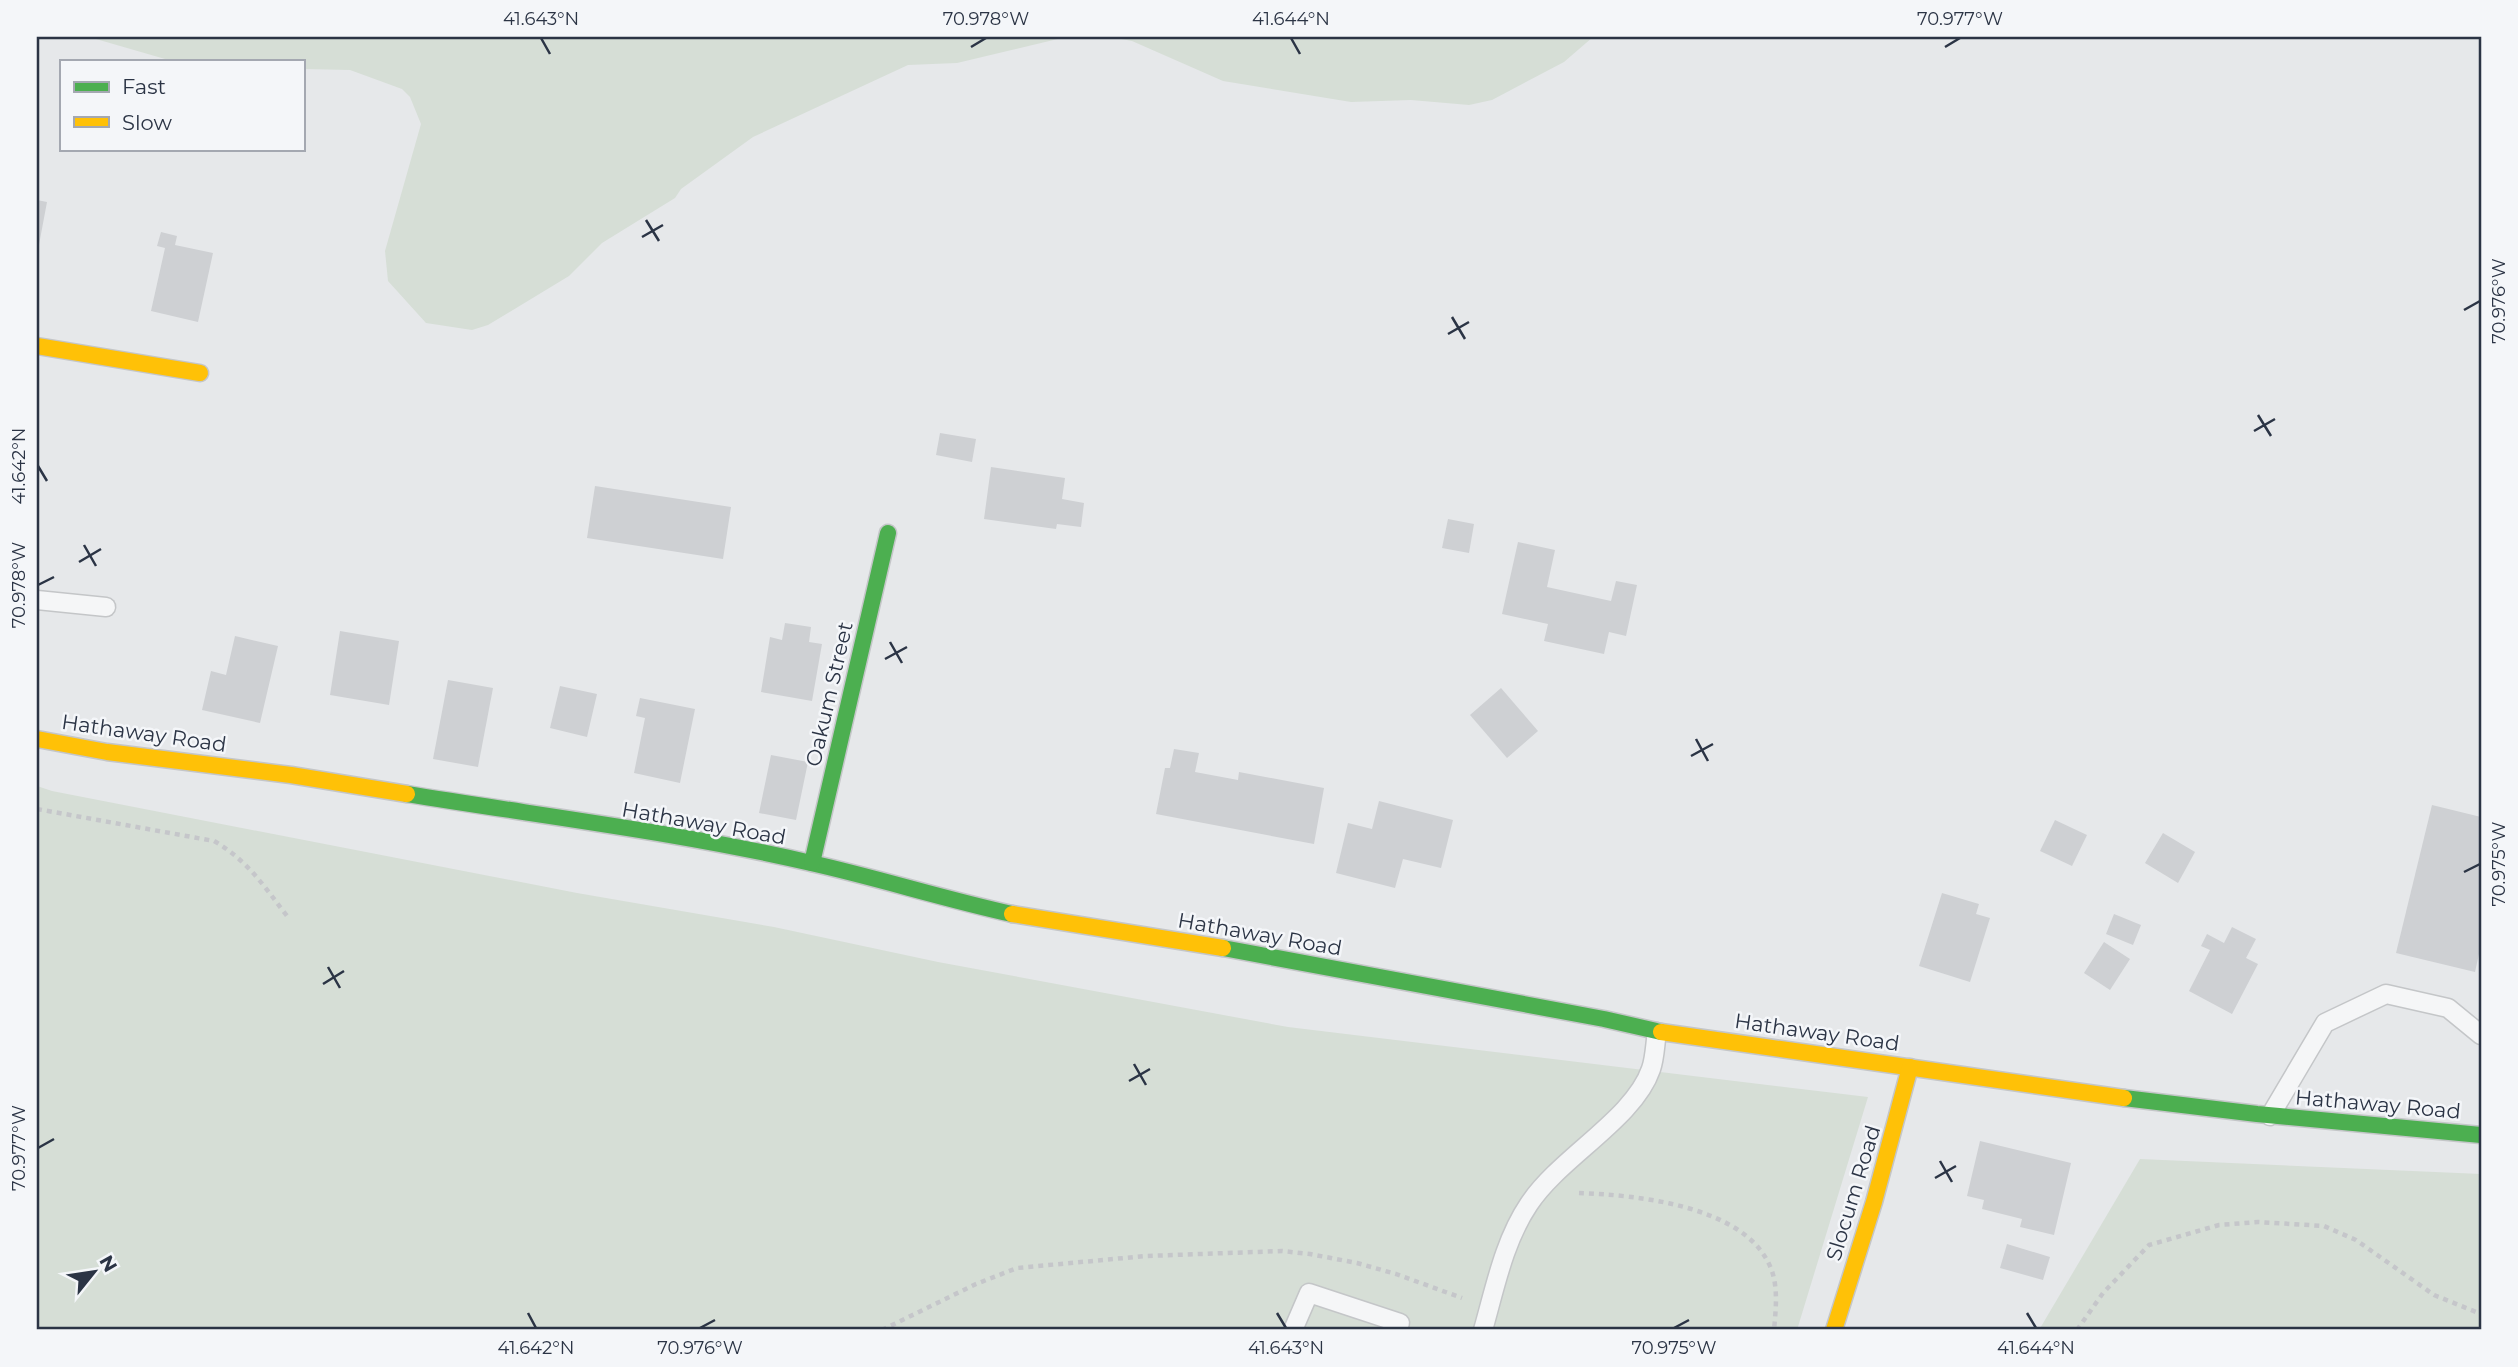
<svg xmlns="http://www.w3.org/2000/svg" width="2518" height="1367" font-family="Montserrat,sans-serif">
  <rect width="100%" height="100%" fill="#e6e8ea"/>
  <!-- green -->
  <g fill="#d6ded6">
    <path d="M89,37H1066L957,63L908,65L753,137L681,189L675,198L602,243L569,276L488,325L472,330L426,323L388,281L385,251L421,124L410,97L402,89L350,70L303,69V61H172Z"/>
    <path d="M1111,37H1593L1564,62L1492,100L1469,105L1411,100L1351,102L1223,81L1132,41Z"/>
    <path d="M37,786L52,791L577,893L774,927L938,962L1288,1027L1868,1097L1797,1330H37Z"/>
    <path d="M2140,1159L2481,1174V1330H2039Z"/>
  </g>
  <!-- building -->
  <g fill="#ced0d3">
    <path d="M37,200L47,202L38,250H37Z"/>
    <path d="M161,232L177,236L175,245L213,253L198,322L151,311L165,248L157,246Z"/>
    <path d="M940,433L976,439L972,462L936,455Z"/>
    <path d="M991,467L1065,478L1062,499L1084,503L1081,527L1057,524L1056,529L984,519Z"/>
    <path d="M595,486L731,507L723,559L587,538Z"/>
    <path d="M1448,519L1474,524L1469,553L1442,548Z"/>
    <path d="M1518,542L1555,550L1547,587L1611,601L1616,581L1637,585L1626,636L1609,632L1604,654L1544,641L1548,624L1502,614Z"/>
    <path d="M785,623L811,627L809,642L822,644L812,701L761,692L770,637L782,640Z"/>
    <path d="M340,631L399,641L389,705L330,695Z"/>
    <path d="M235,636L278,646L260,723L202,710L211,671L226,675Z"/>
    <path d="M448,680L493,688L478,767L433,759Z"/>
    <path d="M560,686L597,694L587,737L550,728Z"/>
    <path d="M1501,688L1538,731L1507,758L1470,715Z"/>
    <path d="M640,698L695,709L680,783L634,773L645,718L636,716Z"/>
    <path d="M1174,749L1199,753L1195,772L1238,780L1239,772L1324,788L1314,844L1156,814L1165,768H1170Z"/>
    <path d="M771,755L808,762L796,820L759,813Z"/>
    <path d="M1379,801L1453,820L1441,868L1403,859L1395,888L1336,873L1348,823L1372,829Z"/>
    <path d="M2432,805L2481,817V945L2475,972L2396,953Z"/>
    <path d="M2055,820L2087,835L2072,866L2040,851Z"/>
    <path d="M2163,833L2195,852L2178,883L2145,863Z"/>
    <path d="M1942,893L1979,904L1976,914L1990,918L1970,982L1919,966Z"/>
    <path d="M2114,914L2141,925L2133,945L2106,934Z"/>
    <path d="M2232,927L2256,939L2246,958L2258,964L2232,1014L2189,991L2210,950L2201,946L2207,934L2224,943Z"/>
    <path d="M2104,942L2130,959L2110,990L2084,973Z"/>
    <path d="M1980,1141L2071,1163L2054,1235L2020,1227L2022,1219L1982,1209L1984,1200L1967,1196Z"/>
    <path d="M2007,1244L2050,1257L2043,1280L2000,1268Z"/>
  </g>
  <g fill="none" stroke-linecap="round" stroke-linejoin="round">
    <!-- lane casing -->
    <g stroke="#c4c6c8" stroke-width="21">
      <g id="lane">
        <path d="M37,600L106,607"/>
        <path d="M2270,1116L2325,1023L2386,994L2448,1008L2481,1035"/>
        <path d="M1293,1330L1309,1293L1400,1323L1396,1330"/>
        <path d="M1483,1330C1495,1288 1504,1241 1529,1204C1560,1157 1634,1119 1651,1069C1655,1058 1655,1044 1657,1032"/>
      </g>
    </g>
    <!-- fast casing -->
    <g stroke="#c4c6c8" stroke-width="19">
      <g id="fast">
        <path d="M407,794C541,816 678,832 811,863C878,878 944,899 1012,914"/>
        <path d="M812,863L888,533"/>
        <path d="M1223,948L1604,1019L1661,1032"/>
        <path d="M2124,1098L2257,1114L2481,1135"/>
      </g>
    </g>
    <!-- slow casing -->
    <g stroke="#c4c6c8" stroke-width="19">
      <g id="slow">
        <path d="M37,346L200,373"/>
        <path d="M37,739L107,752L291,775L407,794"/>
        <path d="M1012,914L1223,948"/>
        <path d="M1661,1032L2124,1098"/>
        <path d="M1834,1330L1874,1202L1910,1067"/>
      </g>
    </g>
    <!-- path -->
    <g stroke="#c5c6ca" stroke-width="4.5" stroke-dasharray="5 5" stroke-linecap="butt">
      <path d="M37,809L214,841C247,860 264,886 287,916"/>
      <path d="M1579,1193C1635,1195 1739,1205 1768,1262C1779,1282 1776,1308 1774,1330"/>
      <path d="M882,1330L976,1284L1017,1268L1146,1256L1282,1251L1310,1254L1357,1263L1396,1274L1462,1298"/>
      <path d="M2077,1330L2103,1293L2149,1245L2219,1225L2258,1222L2324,1226L2356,1240L2434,1295L2481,1314"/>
    </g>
    <!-- lane -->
    <use href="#lane" stroke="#f5f6f7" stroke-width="18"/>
    <!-- fast -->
    <use href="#fast" stroke="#4caf50" stroke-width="16"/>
    <!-- slow -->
    <use href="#slow" stroke="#ffc107" stroke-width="16"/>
  </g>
  <!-- ticks -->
  <path fill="none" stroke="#2b3445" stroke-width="2.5" d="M541,38L550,54M1291,38L1300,54M971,47L986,38M1945,47L1960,38M646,220L659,241M642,237L663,225M2464,310L2480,301M1452,317L1465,339M1448,334L1469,322M2258,415L2271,436M2254,431L2275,419M38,466L47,481M84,545L96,566M79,562L101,549M38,585L54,577M890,642L902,663M885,659L907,647M1696,739L1708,761M1691,756L1713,744M2464,872L2480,864M328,967L340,988M323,984L344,971M1134,1064L1146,1085M1129,1081L1150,1069M38,1148L54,1139M1940,1161L1952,1182M1935,1178L1956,1166M528,1313L536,1328M1277,1313L1286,1328M2027,1313L2036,1328M700,1328L715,1320M1674,1328L1689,1320"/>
  <g text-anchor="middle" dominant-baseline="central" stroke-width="5" stroke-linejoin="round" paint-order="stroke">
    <!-- street labels -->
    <g font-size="21" fill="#2b3445" stroke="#f4f6f9">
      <text transform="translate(829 694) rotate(-77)">Oakum Street</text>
      <text transform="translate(144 733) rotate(8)">Hathaway Road</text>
      <text transform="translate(704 823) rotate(10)">Hathaway Road</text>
      <text transform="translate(1260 934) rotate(10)">Hathaway Road</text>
      <text transform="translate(1817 1032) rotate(8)">Hathaway Road</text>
      <text transform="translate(2378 1104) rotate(5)">Hathaway Road</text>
      <text transform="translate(1853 1193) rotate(-73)">Slocum Road</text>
    </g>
  </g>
  <!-- border -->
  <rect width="2518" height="1367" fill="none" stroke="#f4f6f9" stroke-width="77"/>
  <!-- legend -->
  <rect x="60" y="60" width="245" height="91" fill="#f4f6f9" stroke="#a4a8b1" stroke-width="2"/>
  <rect x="74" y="82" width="35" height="10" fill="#4caf50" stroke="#a4a8b1" stroke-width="2"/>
  <text x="122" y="94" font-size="21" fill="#2b3445">Fast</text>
  <rect x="74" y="117" width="35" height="10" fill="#ffc107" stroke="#a4a8b1" stroke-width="2"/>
  <text x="122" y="130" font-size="21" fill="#2b3445">Slow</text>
  <!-- north arrow -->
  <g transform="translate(94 1272) rotate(60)" stroke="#f4f6f9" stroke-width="5" paint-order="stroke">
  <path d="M0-5L12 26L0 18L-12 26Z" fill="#2b3445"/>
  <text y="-10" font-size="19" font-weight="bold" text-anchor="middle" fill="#2b3445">N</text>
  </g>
  <rect x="38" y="38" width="2442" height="1290" fill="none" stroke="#2b3445" stroke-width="2.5"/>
  <g font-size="18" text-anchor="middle" fill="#2b3445">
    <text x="541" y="25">41.643°N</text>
    <text x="986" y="25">70.978°W</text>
    <text x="1291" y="25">41.644°N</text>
    <text x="1960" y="25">70.977°W</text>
    <text transform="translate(2499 301) rotate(-90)" y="6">70.976°W</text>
    <text transform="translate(19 466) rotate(-90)" y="6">41.642°N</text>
    <text transform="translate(19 585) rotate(-90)" y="6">70.978°W</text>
    <text transform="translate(2499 864) rotate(-90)" y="6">70.975°W</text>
    <text transform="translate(19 1148) rotate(-90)" y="6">70.977°W</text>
    <text x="536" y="1354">41.642°N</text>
    <text x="700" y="1354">70.976°W</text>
    <text x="1286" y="1354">41.643°N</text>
    <text x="1674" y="1354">70.975°W</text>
    <text x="2036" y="1354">41.644°N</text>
  </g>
</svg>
